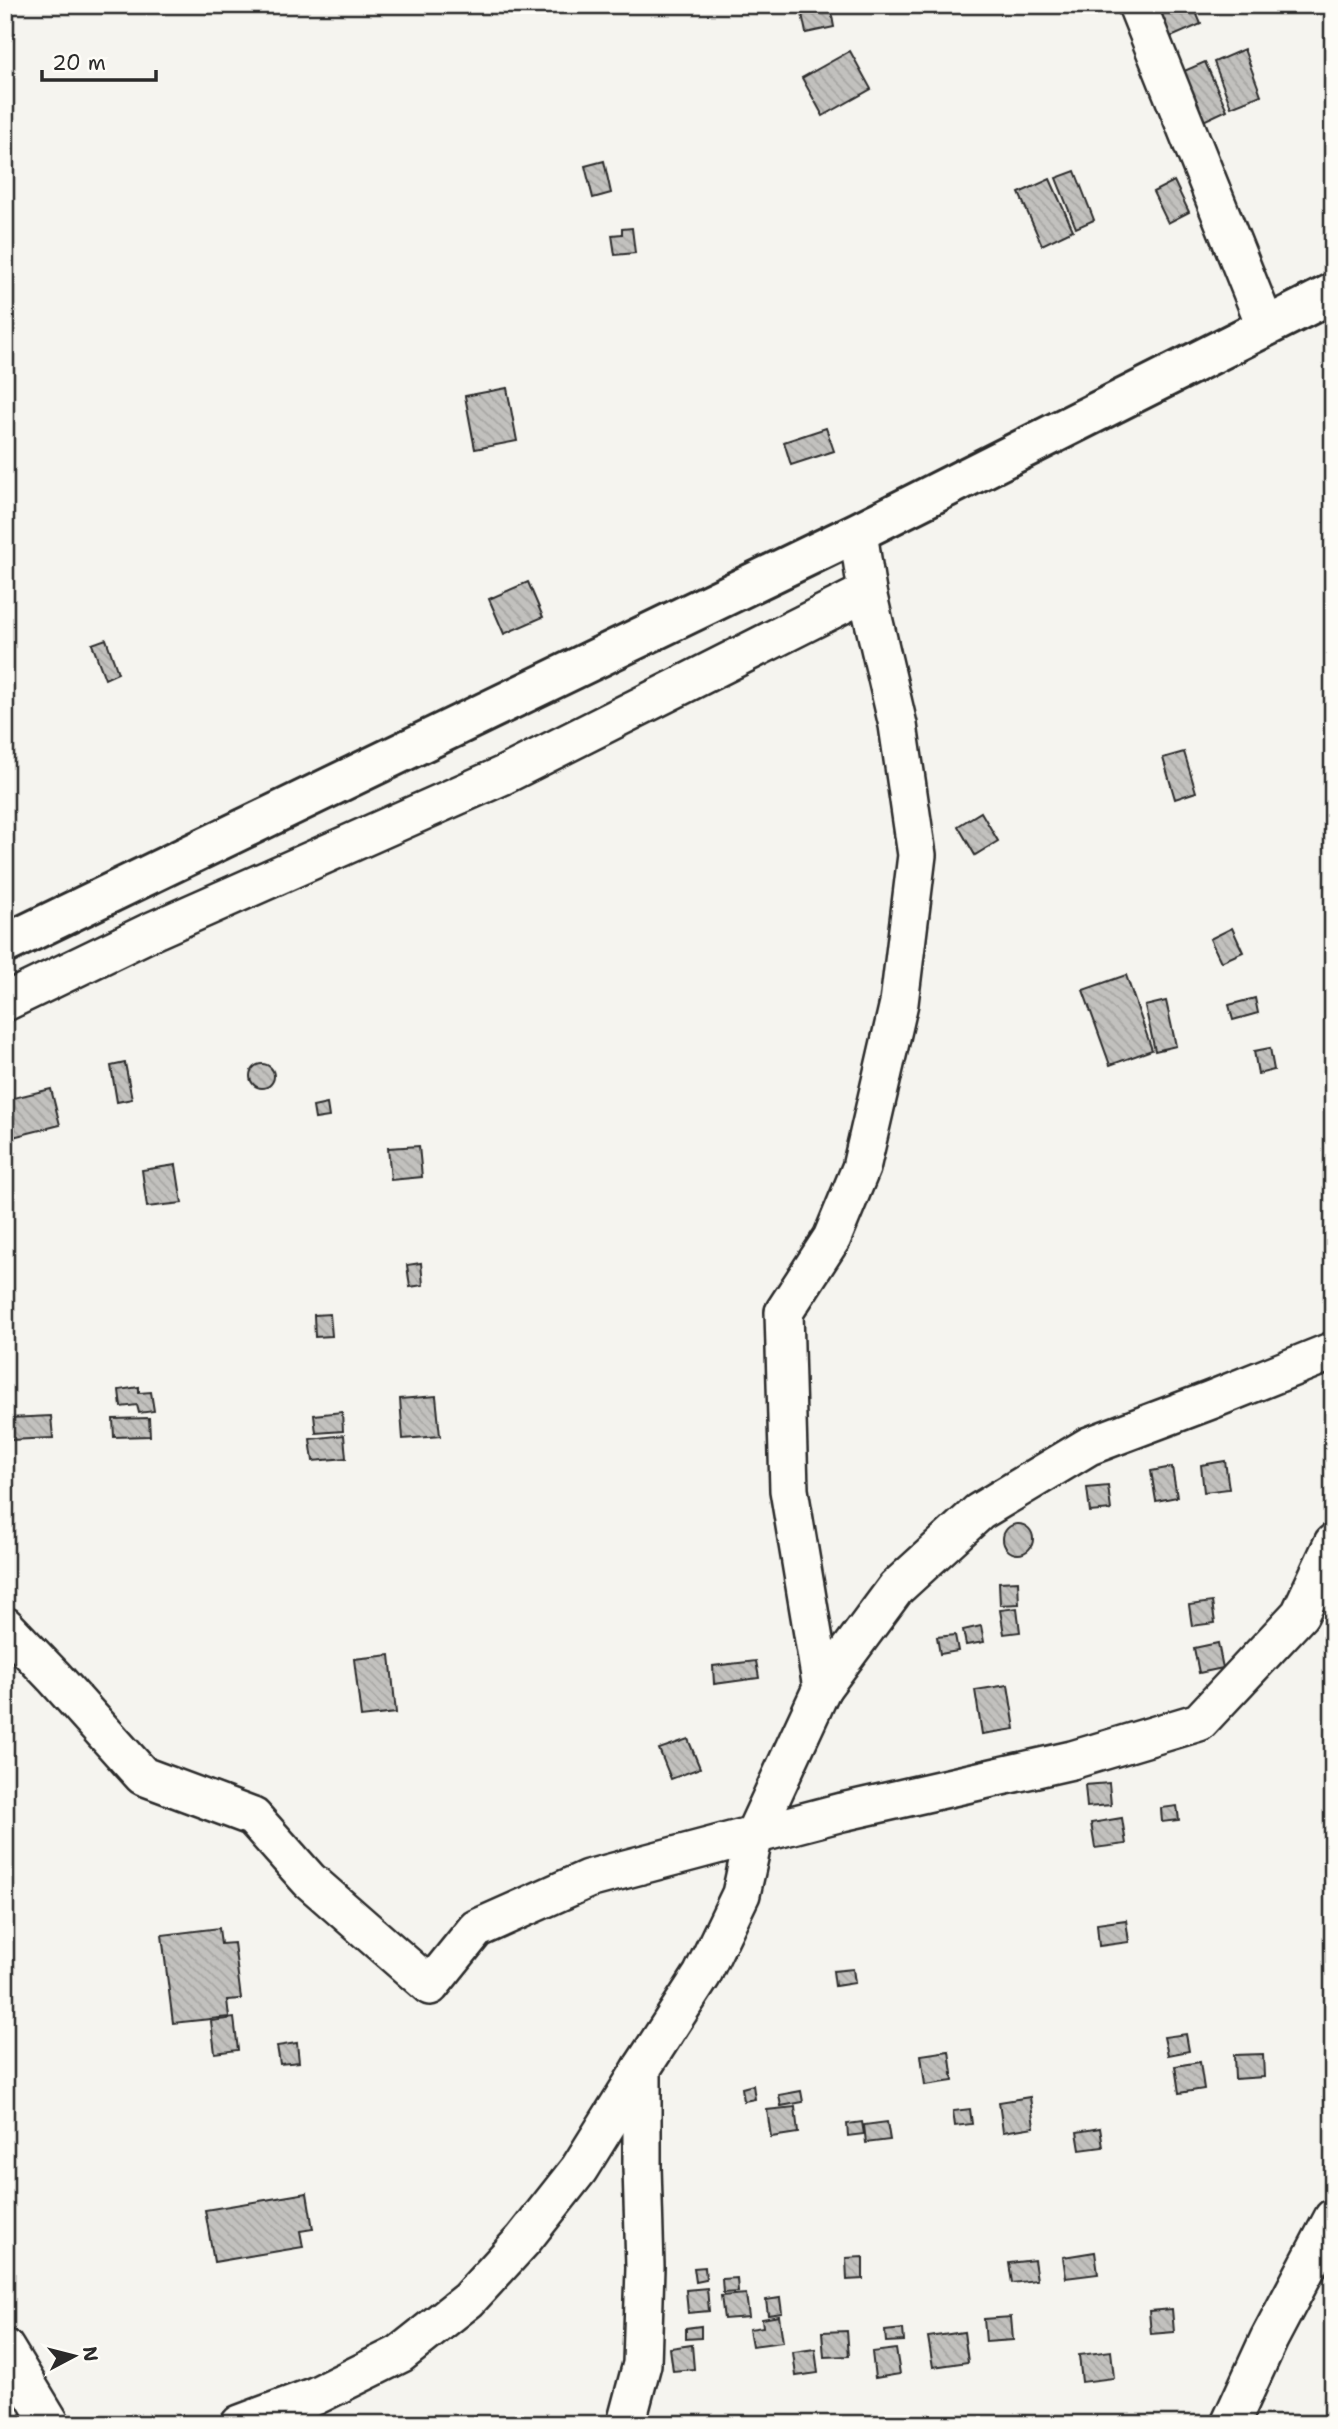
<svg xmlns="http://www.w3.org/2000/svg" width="1338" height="2429" font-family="'Shantell Sans',sans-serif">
  <defs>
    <pattern id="building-back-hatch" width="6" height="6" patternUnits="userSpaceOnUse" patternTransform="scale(1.75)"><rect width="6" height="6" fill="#c2c1be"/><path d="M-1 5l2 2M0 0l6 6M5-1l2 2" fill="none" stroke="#a7a6a3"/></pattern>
  </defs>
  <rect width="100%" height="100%" fill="#f5f4ef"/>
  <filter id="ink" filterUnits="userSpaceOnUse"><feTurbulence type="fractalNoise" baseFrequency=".0143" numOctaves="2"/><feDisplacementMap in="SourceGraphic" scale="14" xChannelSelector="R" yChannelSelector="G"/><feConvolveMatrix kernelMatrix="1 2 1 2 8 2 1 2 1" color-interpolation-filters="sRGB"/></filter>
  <g filter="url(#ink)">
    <!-- building -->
    <g fill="url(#building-back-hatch)" stroke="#2b2b2b" stroke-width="2">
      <path d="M819,5H830L834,27L806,33L801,9Z"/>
      <path d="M1146,5H1193L1201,24L1162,41Z"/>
      <path d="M1244,49L1261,95L1231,107L1214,62Z"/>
      <path d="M850,51L871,89L823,116L802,78Z"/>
      <path d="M1205,62L1227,110L1197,124L1175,75Z"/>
      <path d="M604,161L611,193L593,198L585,166Z"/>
      <path d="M1075,171L1094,220L1076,228L1056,178Z"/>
      <path d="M1050,179L1073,230L1042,245L1019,193Z"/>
      <path d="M1174,181L1189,212L1168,223L1153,192Z"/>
      <path d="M632,228L635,253L615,255L612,235L622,234V229Z"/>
      <path d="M507,388L517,441L475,449L465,396Z"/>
      <path d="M826,428L834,451L791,465L784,442Z"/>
      <path d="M528,582L543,617L504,634L489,599Z"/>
      <path d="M106,639L118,673L105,679L92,644Z"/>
      <path d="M1184,752L1196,792L1175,799L1163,758Z"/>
      <path d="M981,812L998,841L975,855L958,826Z"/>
      <path d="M1232,928L1243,952L1221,962L1210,939Z"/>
      <path d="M1126,975L1152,1050L1110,1065L1083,990Z"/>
      <path d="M1255,998L1258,1013L1233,1020L1229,1005Z"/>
      <path d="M1166,1001L1176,1046L1155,1051L1145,1006Z"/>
      <path d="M1270,1048L1274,1070L1258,1074L1254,1051Z"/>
      <path d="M125,1063L132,1099L117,1102L111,1066Z"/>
      <circle cx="262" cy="1076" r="12"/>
      <path d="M51,1089L60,1125L5,1139V1100Z"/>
      <path d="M327,1104L329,1117L315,1119L313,1107Z"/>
      <path d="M419,1146L422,1177L391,1180L388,1148Z"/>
      <path d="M176,1165L182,1203L147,1207L142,1170Z"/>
      <path d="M421,1263L423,1285L410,1287L407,1265Z"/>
      <path d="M330,1314L332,1336L315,1337L314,1315Z"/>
      <path d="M139,1387V1393L151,1392L154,1411L139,1413L137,1405L121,1407L119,1390Z"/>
      <path d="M436,1396L440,1436L403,1439L400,1399Z"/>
      <path d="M342,1412L343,1431L316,1433L314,1415Z"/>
      <path d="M51,1416L53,1438L10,1440L9,1418Z"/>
      <path d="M149,1418L150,1436L114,1437L113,1419Z"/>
      <path d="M344,1435L346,1458L313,1461L310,1439Z"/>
      <path d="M1225,1461L1229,1489L1204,1492L1201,1465Z"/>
      <path d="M1172,1467L1177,1497L1156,1501L1151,1471Z"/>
      <path d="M1108,1486L1111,1510L1090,1512L1087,1488Z"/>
      <circle cx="1018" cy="1539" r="15"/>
      <path d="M1018,1581L1019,1604L1000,1605L999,1582Z"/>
      <path d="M1212,1602L1215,1623L1192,1626L1189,1605Z"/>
      <path d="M1017,1608L1020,1632L1004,1634L1000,1610Z"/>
      <path d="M981,1626L984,1642L966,1645L963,1630Z"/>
      <path d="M955,1635L958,1651L940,1654L937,1637Z"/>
      <path d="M1218,1643L1223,1668L1199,1673L1194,1648Z"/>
      <path d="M390,1655L396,1713L361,1717L354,1659Z"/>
      <path d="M756,1661L759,1678L714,1684L713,1666Z"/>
      <path d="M1008,1685L1015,1729L982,1734L975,1690Z"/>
      <path d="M688,1739L700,1768L671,1779L659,1749Z"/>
      <path d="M1109,1783L1111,1805L1087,1807L1085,1785Z"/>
      <path d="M1177,1806L1179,1820L1162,1822L1161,1808Z"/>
      <path d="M1122,1818L1126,1844L1095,1848L1091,1823Z"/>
      <path d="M1126,1920L1129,1942L1099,1946L1097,1924Z"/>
      <path d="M219,1928L221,1944L234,1943L241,1999L227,2000L229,2017L173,2023L162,1935Z"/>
      <path d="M853,1969L855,1983L835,1986L833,1971Z"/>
      <path d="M234,2018L238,2050L215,2053L211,2021Z"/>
      <path d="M1186,2034L1189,2051L1168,2055L1164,2037Z"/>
      <path d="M297,2043L299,2062L280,2064L277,2046Z"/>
      <path d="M949,2051L953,2081L925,2085L921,2055Z"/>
      <path d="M1263,2054L1264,2077L1235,2079L1234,2055Z"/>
      <path d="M1200,2062L1204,2089L1179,2093L1175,2066Z"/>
      <path d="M753,2085L755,2099L744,2101L742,2088Z"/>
      <path d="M801,2091L803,2102L781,2106L779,2095Z"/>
      <path d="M1030,2097L1034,2127L1003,2132L999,2102Z"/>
      <path d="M795,2107L798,2133L771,2137L767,2110Z"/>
      <path d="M970,2109L972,2124L955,2126L953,2111Z"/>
      <path d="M862,2122L864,2134L848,2136L847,2124Z"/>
      <path d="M887,2122L890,2140L866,2143L864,2125Z"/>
      <path d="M1100,2128L1103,2147L1080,2150L1077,2132Z"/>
      <path d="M307,2193L313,2229L300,2231L303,2247L214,2262L205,2210Z"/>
      <path d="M1095,2252L1098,2274L1066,2278L1063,2257Z"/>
      <path d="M863,2257V2279L847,2280L846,2258Z"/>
      <path d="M1034,2260L1037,2280L1012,2283L1009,2263Z"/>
      <path d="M705,2267L706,2280L696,2282L694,2268Z"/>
      <path d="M737,2278L738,2292L723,2293L722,2279Z"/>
      <path d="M707,2288L709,2311L688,2313L686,2290Z"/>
      <path d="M746,2294L749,2317L724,2319L721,2296Z"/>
      <path d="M780,2298L782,2313L768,2315L766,2300Z"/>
      <path d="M1172,2309L1174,2332L1151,2334L1149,2311Z"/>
      <path d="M779,2316L783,2342L752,2346L749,2329L763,2327L762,2319Z"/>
      <path d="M1011,2317L1013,2340L986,2342L984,2319Z"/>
      <path d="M701,2326V2338L686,2339V2328Z"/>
      <path d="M903,2329L904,2341L886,2342L885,2331Z"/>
      <path d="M847,2331L849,2356L824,2357L822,2332Z"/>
      <path d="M964,2332L968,2362L933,2367L928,2337Z"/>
      <path d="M692,2345L694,2369L673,2371L670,2348Z"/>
      <path d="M815,2349L818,2373L796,2376L793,2352Z"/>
      <path d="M896,2349L900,2374L875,2378L872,2352Z"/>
      <path d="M1111,2351L1114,2378L1082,2382L1079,2355Z"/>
    </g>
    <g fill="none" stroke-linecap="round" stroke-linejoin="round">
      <!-- minor casing -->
      <g stroke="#2b2b2b" stroke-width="42">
        <g id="minor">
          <path d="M1137,5L1266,327"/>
          <path d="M858,532L867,592L898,725L917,855L899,1003L861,1168L832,1238L784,1312L789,1490L822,1688L754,1835L842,1812L1072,1760L1199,1722L1300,1614L1333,1543"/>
          <path d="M5,1002L150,932L504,775L867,592"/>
          <path d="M5,1626L54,1677L143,1776L253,1817L309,1880L430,1986L476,1929L588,1879L754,1835L741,1894L702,1975L642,2068V2167L645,2267L642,2364L626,2424"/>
          <path d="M822,1688L896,1588L979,1512L1089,1446L1211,1400L1333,1351"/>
          <path d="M5,2348L51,2424"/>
          <path d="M240,2424L315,2396L400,2354L468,2300L523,2240L579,2169L642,2068"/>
          <path d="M1230,2424L1269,2339L1333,2218"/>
        </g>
      </g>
      <!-- primary casing -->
      <g stroke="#2b2b2b" stroke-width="44">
        <path id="primary" d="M5,944L858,532L1333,293"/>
      </g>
      <!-- minor -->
      <use href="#minor" stroke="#fdfcf7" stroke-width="37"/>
      <!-- primary -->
      <use href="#primary" stroke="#fdfcf7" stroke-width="38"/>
    </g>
  </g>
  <!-- margin -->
  <rect width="1338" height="2429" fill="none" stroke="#fdfcf7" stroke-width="28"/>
  <rect x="14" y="14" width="1310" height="2401" fill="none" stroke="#2b2b2b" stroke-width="2.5" filter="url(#ink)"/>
  <!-- north arrow -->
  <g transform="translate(74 2356) rotate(83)" stroke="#fdfcf7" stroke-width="5" paint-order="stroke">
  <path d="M0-5L12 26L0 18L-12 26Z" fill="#2b2b2b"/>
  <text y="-10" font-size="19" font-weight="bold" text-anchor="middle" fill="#2b2b2b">N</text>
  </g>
  <!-- scale -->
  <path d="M42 70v10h114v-10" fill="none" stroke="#2b2b2b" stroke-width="3.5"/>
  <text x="52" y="70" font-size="21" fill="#2b2b2b" stroke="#fdfcf7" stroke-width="5" paint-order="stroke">20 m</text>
</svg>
